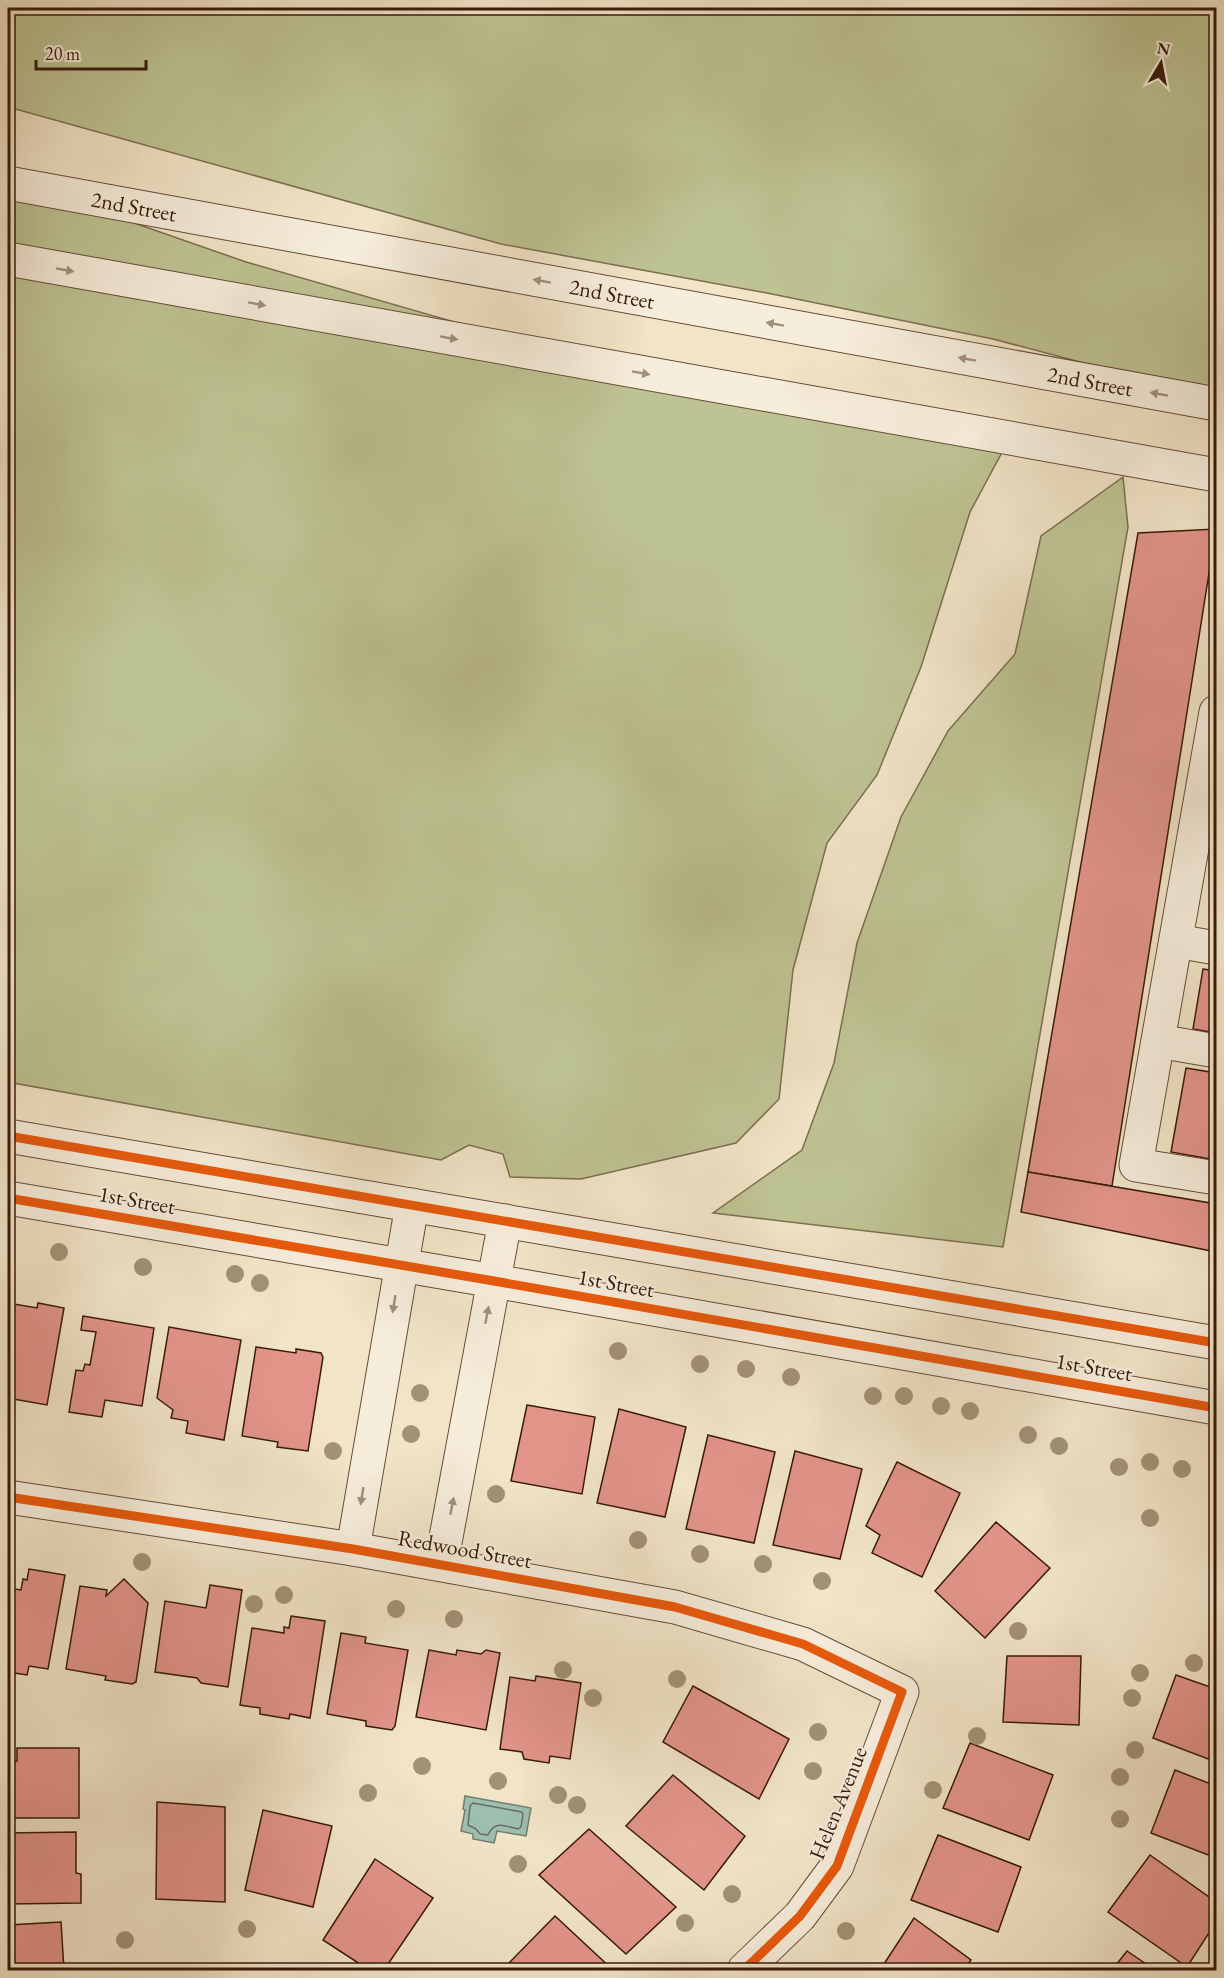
<svg xmlns="http://www.w3.org/2000/svg" width="1224" height="1978" font-family="'EB Garamond',serif">
  <rect width="100%" height="100%" fill="#f1e4c7"/>
  <filter id="stains"><feTurbulence type="fractalNoise" baseFrequency=".00333" numOctaves="4"/><feColorMatrix values="0 0 0 0 .2 0 0 0 0 .09 0 0 0 0 .02 0 0 0 .5 -.17"/></filter>
  <radialGradient id="worn" r=".72"><stop offset=".6" stop-color="#630" stop-opacity="0"/><stop offset="1" stop-color="#630" stop-opacity=".3"/></radialGradient>
  <!-- green -->
  <g fill="#bec393" stroke="#7c6e4e" stroke-width="1.5">
    <path d="M8,8H1216V398L993,339L767,293L501,244L8,107Z"/>
    <path d="M8,179L246,262L538,346L1007,443L970,512L921,667L877,775L827,843L793,970L779,1099L736,1143L581,1179L510,1177L503,1154L469,1145L441,1160L8,1082Z"/>
    <path d="M1123,477L1128,527L1003,1247L713,1213L802,1150L834,1063L857,943L901,817L948,731L1015,654L1041,536Z"/>
  </g>
  <!-- water -->
  <path fill="#9cbfaf" stroke="#747d6d" stroke-width="1.5" d="M465,1796L531,1808L526,1836L497,1831L494,1843L473,1839V1834L461,1831L465,1810L463,1809Z"/>
  <g fill="none" stroke-linecap="round" stroke-linejoin="round">
    <!-- shore -->
    <path stroke="#6a6c5c" stroke-width="1.5" d="M473,1803L522,1812L523,1815L521,1827L518,1829C504,1826 495,1820 488,1835L480,1834L476,1829L468,1825L470,1806Z"/>
  </g>
  <!-- building -->
  <g fill="#e29489" stroke="#391a09" stroke-width="1.5">
    <path d="M1216,529L1112,1186L1028,1172L1138,533Z"/>
    <path d="M1216,542V584L1209,583Z"/>
    <path d="M1203,969L1216,971V1033L1193,1029Z"/>
    <path d="M1186,1068L1216,1073V1160L1171,1152Z"/>
    <path d="M1028,1172L1216,1204V1252L1021,1212Z"/>
    <path d="M8,1303L37,1308L38,1303L64,1308L47,1405L8,1398Z"/>
    <path d="M83,1316L154,1328L142,1406L105,1400L102,1417L69,1412L76,1370L83,1371L85,1364L90,1365L96,1332L81,1330Z"/>
    <path d="M169,1327L241,1340L224,1440L186,1433L188,1421L171,1418L173,1410L157,1398Z"/>
    <path d="M256,1347L296,1353V1349L321,1353L323,1357L308,1451L277,1447L278,1442L242,1436Z"/>
    <path d="M527,1405L595,1417L582,1494L511,1481Z"/>
    <path d="M619,1409L686,1427L665,1517L597,1503Z"/>
    <path d="M708,1435L775,1452L754,1543L686,1529Z"/>
    <path d="M795,1451L862,1469L840,1559L773,1545Z"/>
    <path d="M897,1462L960,1493L922,1577L872,1553L880,1535L866,1526Z"/>
    <path d="M996,1522L1050,1568L985,1638L935,1591Z"/>
    <path d="M29,1569L65,1575L48,1669L29,1666L27,1675L8,1672V1588L21,1590L23,1579L27,1580Z"/>
    <path d="M124,1579L148,1603L136,1682L132,1684L105,1680L106,1676L66,1669L80,1586L107,1590L106,1596Z"/>
    <path d="M210,1585L242,1590L228,1687L201,1683L197,1678L155,1672L165,1601L206,1608Z"/>
    <path d="M291,1616L325,1621L310,1718L290,1714L289,1719L260,1714V1708L240,1705L252,1628L284,1633V1627L289,1628Z"/>
    <path d="M341,1633L366,1637L365,1643L408,1650L395,1726L392,1730L366,1726V1721L327,1714Z"/>
    <path d="M429,1650L456,1655L457,1650L481,1654L486,1650L500,1653L486,1730L416,1717Z"/>
    <path d="M1007,1656H1081L1079,1725L1003,1722Z"/>
    <path d="M1176,1675L1216,1689V1762L1153,1738Z"/>
    <path d="M536,1676L581,1683L570,1759L550,1756L549,1763L524,1759L522,1752L500,1749L510,1677L535,1681Z"/>
    <path d="M693,1686L789,1739L759,1799L663,1742Z"/>
    <path d="M970,1743L1053,1775L1029,1840L943,1808Z"/>
    <path d="M17,1748H79V1818H9L8,1761H17Z"/>
    <path d="M1175,1770L1216,1786V1858L1151,1833Z"/>
    <path d="M673,1775L745,1836L704,1890L626,1826Z"/>
    <path d="M157,1802L225,1807V1902L156,1899Z"/>
    <path d="M263,1810L332,1826L313,1907L245,1890Z"/>
    <path d="M589,1829L676,1907L626,1954L539,1875Z"/>
    <path d="M76,1832V1873L81,1874V1903L8,1904V1833Z"/>
    <path d="M938,1835L1021,1867L998,1932L911,1900Z"/>
    <path d="M1150,1855L1216,1902V1922L1187,1967L1108,1912Z"/>
    <path d="M375,1859L433,1898L384,1970H369L323,1940Z"/>
    <path d="M555,1916L613,1970H510L506,1966Z"/>
    <path d="M914,1918L971,1960L964,1970H880Z"/>
    <path d="M61,1922L64,1970H8V1925Z"/>
    <path d="M1127,1951L1155,1970H1112Z"/>
  </g>
  <g fill="none" stroke-linecap="round" stroke-linejoin="round">
    <!-- minor casing -->
    <g stroke="#674c38" stroke-width="35">
      <g id="minor">
        <path id="s1" d="M8,183L1216,404"/>
        <path d="M8,259L1216,475"/>
        <path d="M1216,712L1136,1165L1216,1178"/>
        <path d="M1176,941L1216,948"/>
        <path d="M1158,1041L1216,1051"/>
        <path d="M8,1136L1216,1343"/>
        <path d="M8,1198L494,1281L1216,1408"/>
        <path d="M8,1497L353,1549L675,1607L803,1644L902,1692L837,1866L800,1916L744,1970"/>
        <path d="M353,1549L412,1205"/>
        <path d="M441,1564L505,1221"/>
      </g>
    </g>
    <!-- minor -->
    <use href="#minor" stroke="#f6eddb" stroke-width="33"/>
    <!-- cycleway casing -->
    <g stroke="#f6eddb" stroke-width="13">
      <g id="cycleway">
        <path d="M8,1136L1216,1343"/>
        <path d="M8,1198L494,1281L1216,1408"/>
        <path d="M8,1497L353,1549L675,1607L803,1644L902,1692L837,1866L800,1916L744,1970"/>
      </g>
    </g>
    <!-- cycleway -->
    <use href="#cycleway" stroke="#e8590c" stroke-width="9"/>
  </g>
  <!-- trees -->
  <g fill="#a29175">
    <circle cx="59" cy="1252" r="9"/>
    <circle cx="143" cy="1267" r="9"/>
    <circle cx="235" cy="1274" r="9"/>
    <circle cx="260" cy="1283" r="9"/>
    <circle cx="618" cy="1351" r="9"/>
    <circle cx="700" cy="1364" r="9"/>
    <circle cx="746" cy="1369" r="9"/>
    <circle cx="791" cy="1377" r="9"/>
    <circle cx="420" cy="1393" r="9"/>
    <circle cx="873" cy="1396" r="9"/>
    <circle cx="904" cy="1396" r="9"/>
    <circle cx="941" cy="1406" r="9"/>
    <circle cx="970" cy="1411" r="9"/>
    <circle cx="411" cy="1434" r="9"/>
    <circle cx="1028" cy="1435" r="9"/>
    <circle cx="1059" cy="1446" r="9"/>
    <circle cx="333" cy="1451" r="9"/>
    <circle cx="1150" cy="1462" r="9"/>
    <circle cx="1119" cy="1467" r="9"/>
    <circle cx="1182" cy="1469" r="9"/>
    <circle cx="496" cy="1494" r="9"/>
    <circle cx="1150" cy="1518" r="9"/>
    <circle cx="638" cy="1540" r="9"/>
    <circle cx="700" cy="1554" r="9"/>
    <circle cx="142" cy="1562" r="9"/>
    <circle cx="763" cy="1564" r="9"/>
    <circle cx="822" cy="1581" r="9"/>
    <circle cx="284" cy="1595" r="9"/>
    <circle cx="254" cy="1604" r="9"/>
    <circle cx="396" cy="1609" r="9"/>
    <circle cx="454" cy="1619" r="9"/>
    <circle cx="1018" cy="1631" r="9"/>
    <circle cx="1194" cy="1663" r="9"/>
    <circle cx="563" cy="1670" r="9"/>
    <circle cx="1140" cy="1673" r="9"/>
    <circle cx="677" cy="1679" r="9"/>
    <circle cx="593" cy="1698" r="9"/>
    <circle cx="1132" cy="1698" r="9"/>
    <circle cx="818" cy="1732" r="9"/>
    <circle cx="977" cy="1736" r="9"/>
    <circle cx="1135" cy="1750" r="9"/>
    <circle cx="422" cy="1766" r="9"/>
    <circle cx="813" cy="1771" r="9"/>
    <circle cx="1120" cy="1777" r="9"/>
    <circle cx="498" cy="1781" r="9"/>
    <circle cx="933" cy="1790" r="9"/>
    <circle cx="368" cy="1793" r="9"/>
    <circle cx="558" cy="1795" r="9"/>
    <circle cx="577" cy="1805" r="9"/>
    <circle cx="1120" cy="1819" r="9"/>
    <circle cx="518" cy="1864" r="9"/>
    <circle cx="732" cy="1894" r="9"/>
    <circle cx="685" cy="1923" r="9"/>
    <circle cx="247" cy="1929" r="9"/>
    <circle cx="846" cy="1931" r="9"/>
    <circle cx="125" cy="1940" r="9"/>
  </g>
  <!-- one-way arrows -->
  <defs><path id="oneway-solid" d="M-6-.8H1V-3.2L6.5 0L1 3.2V.8H-6Z" transform="scale(1.5)"/></defs>
  <g fill="#a18e7c">
    <use href="#oneway-solid" transform="translate(65 270) rotate(10)"/>
    <use href="#oneway-solid" transform="translate(542 281) rotate(-170)"/>
    <use href="#oneway-solid" transform="translate(257 304) rotate(10)"/>
    <use href="#oneway-solid" transform="translate(775 324) rotate(-170)"/>
    <use href="#oneway-solid" transform="translate(449 338) rotate(10)"/>
    <use href="#oneway-solid" transform="translate(967 359) rotate(-170)"/>
    <use href="#oneway-solid" transform="translate(641 373) rotate(10)"/>
    <use href="#oneway-solid" transform="translate(1159 394) rotate(-170)"/>
    <use href="#oneway-solid" transform="translate(394 1304) rotate(99)"/>
    <use href="#oneway-solid" transform="translate(487 1315) rotate(-79)"/>
    <use href="#oneway-solid" transform="translate(362 1496) rotate(99)"/>
    <use href="#oneway-solid" transform="translate(452 1506) rotate(-79)"/>
  </g>
  <g text-anchor="middle" dominant-baseline="central" stroke-width="4.5" stroke-linejoin="round" paint-order="stroke">
    <!-- street labels -->
    <g font-size="22" fill="#391a09" stroke="#f6eddb">
      <text stroke="none"><textPath href="#s1" startOffset="128">2nd Street</textPath></text>
      <text stroke="none"><textPath href="#s1" startOffset="614">2nd Street</textPath></text>
      <text stroke="none"><textPath href="#s1" startOffset="1100">2nd Street</textPath></text>
      <text transform="translate(137 1200) rotate(10)">1st Street</text>
      <text transform="translate(616 1283) rotate(10)">1st Street</text>
      <text transform="translate(1094 1367) rotate(10)">1st Street</text>
      <text transform="translate(465 1549) rotate(10)">Redwood Street</text>
      <text transform="translate(838 1803) rotate(-68)">Helen Avenue</text>
    </g>
  </g>
  <!-- margin -->
  <rect width="1224" height="1978" fill="none" stroke="#f1e4c7" stroke-width="30"/>
  <rect x="9" y="9" width="1206" height="1960" fill="none" stroke="#391a09" stroke-width="3"/>
  <rect x="15" y="15" width="1194" height="1948" fill="none" stroke="#391a09" stroke-width="1.5"/>
  <!-- north arrow -->
  <g transform="translate(1161 63) rotate(10)" stroke="#f6eddb" stroke-width="4.5" paint-order="stroke">
  <path d="M0-4.5L10 22L0 15L-10 22Z" fill="#391a09"/>
  <text y="-9" font-size="16" font-weight="bold" text-anchor="middle" fill="#391a09">N</text>
  </g>
  <!-- scale -->
  <path d="M36 60v9h110v-9" fill="none" stroke="#391a09" stroke-width="3"/>
  <text x="45" y="60" font-size="18" fill="#391a09" stroke="#f6eddb" stroke-width="4.5" paint-order="stroke">20 m</text>
  <rect width="100%" height="100%" filter="url(#stains)"/>
  <rect width="100%" height="100%" fill="url(#worn)"/>
</svg>
